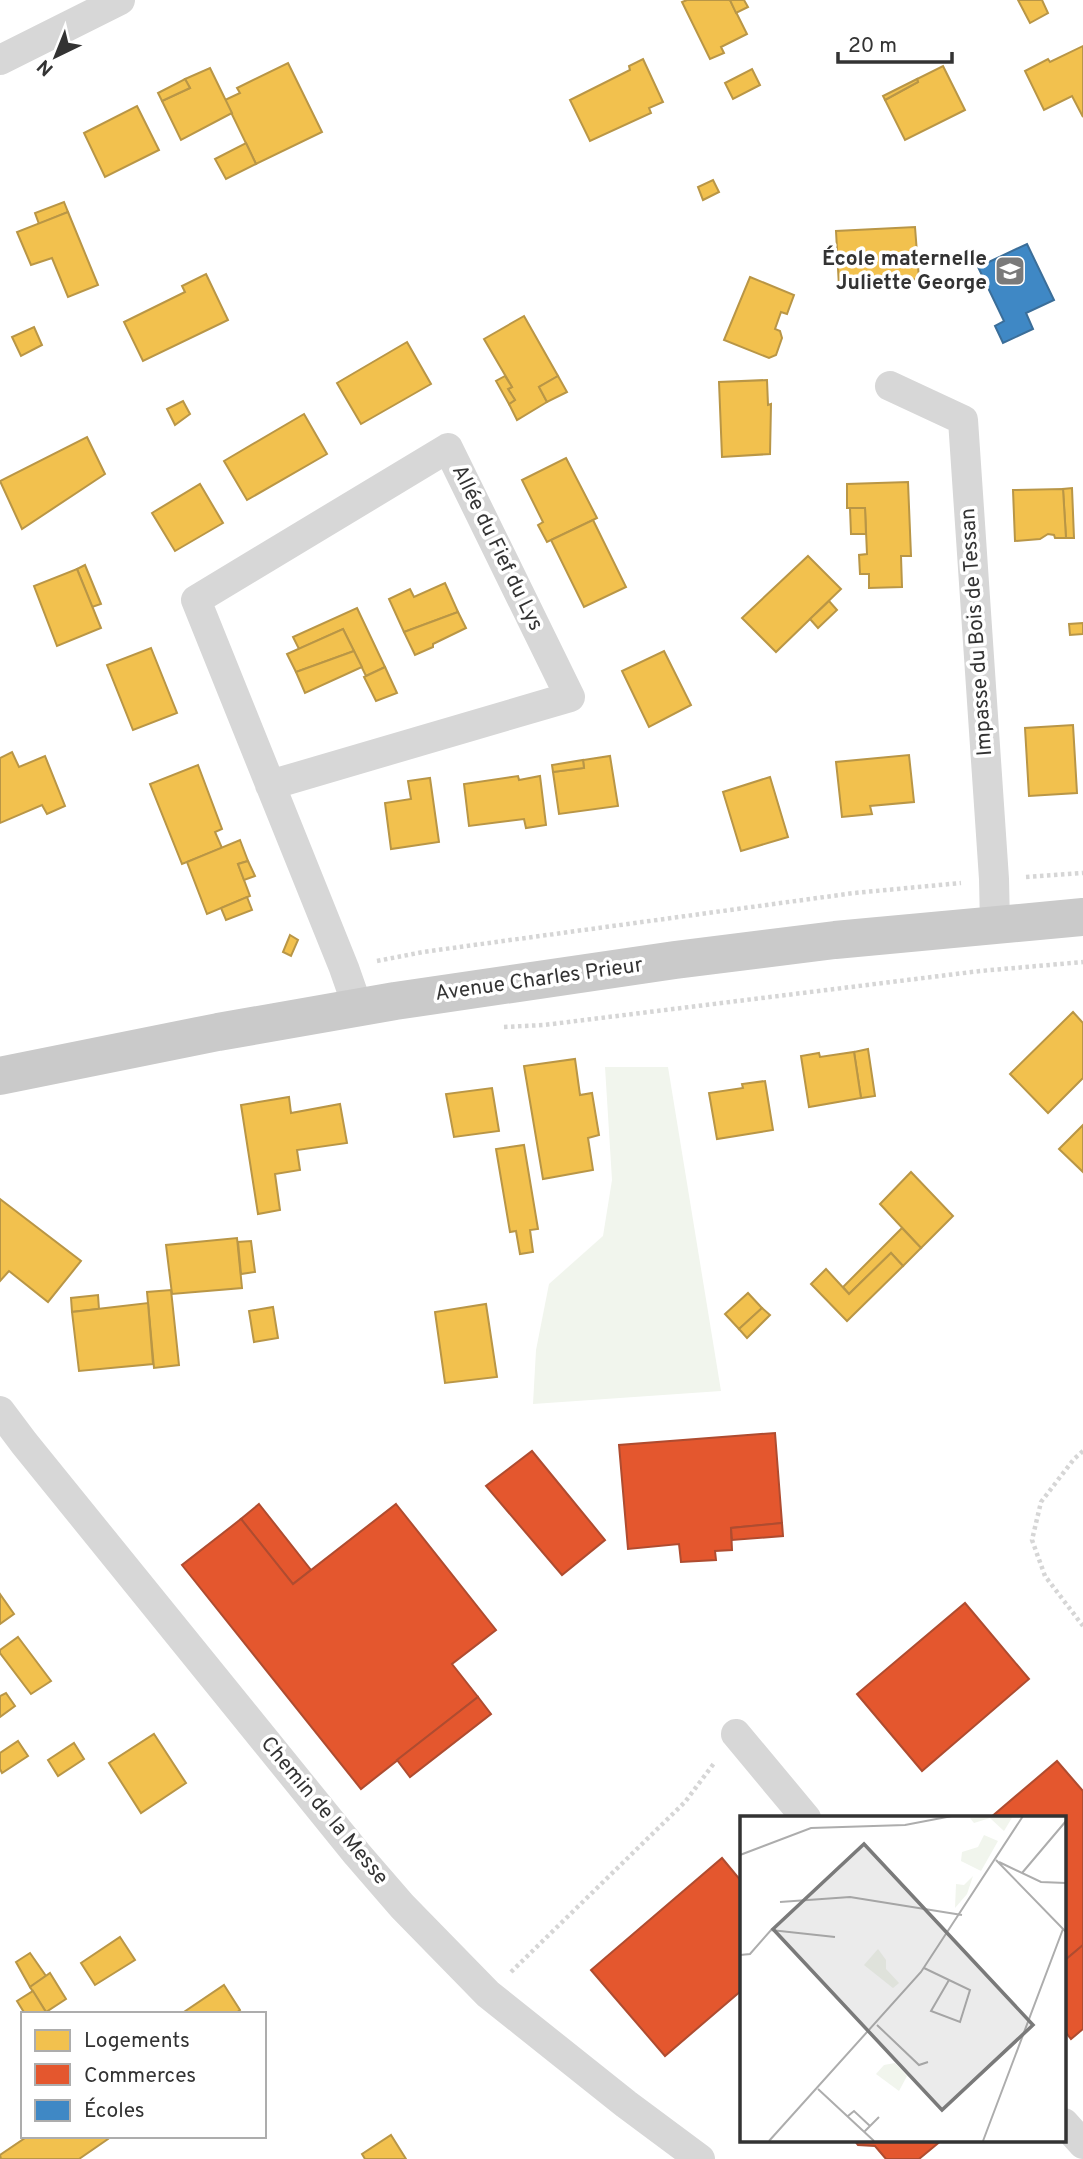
<svg xmlns="http://www.w3.org/2000/svg" width="1083" height="2159" font-family="Overpass,sans-serif">
  <rect width="100%" height="100%" fill="#fff"/>
  <!-- green -->
  <path fill="#f1f5ed" d="M605,1067H668L721,1391L533,1404L536,1350L549,1284L603,1236L612,1180Z"/>
  <!-- homes -->
  <g fill="#f2c14e" stroke="#b99646" stroke-width="2">
    <path d="M687,0H730L747,34L721,47L724,53L710,59L682,2Z"/>
    <path d="M730,0H744L748,7L736,13Z"/>
    <path d="M1018,0H1042L1048,13L1030,23Z"/>
    <path d="M1083,46V117L1072,96L1044,110L1025,71L1048,59L1050,62Z"/>
    <path d="M643,59L663,102L649,108L651,113L590,141L570,100L630,70L629,66Z"/>
    <path d="M288,63L322,132L256,164L225,100L240,93L237,88Z"/>
    <path d="M943,66L965,110L905,140L885,100L918,82L917,79Z"/>
    <path d="M210,68L232,113L181,140L162,101L190,88L185,79Z"/>
    <path d="M752,69L760,85L733,99L725,83Z"/>
    <path d="M185,79L190,88L162,101L158,93Z"/>
    <path d="M917,79L918,82L885,100L883,96Z"/>
    <path d="M137,106L159,150L105,177L84,133Z"/>
    <path d="M246,143L256,164L226,179L215,159Z"/>
    <path d="M713,180L719,192L703,200L698,187Z"/>
    <path d="M64,202L68,212L39,224L35,213Z"/>
    <path d="M68,212L98,285L68,297L52,258L31,265L17,232Z"/>
    <path d="M915,227L919,279L857,283L858,287H839L836,231Z"/>
    <path d="M206,274L228,320L143,361L124,322L185,292L182,286Z"/>
    <path d="M750,277L794,295L787,314L781,312L775,329L780,331L782,338L776,355L769,358L724,340Z"/>
    <path d="M524,316L558,376L539,387L547,402L517,420L509,404L515,400L508,389L512,387L484,339Z"/>
    <path d="M34,327L42,345L21,356L12,337Z"/>
    <path d="M407,342L431,384L361,424L337,383Z"/>
    <path d="M505,376L512,387L508,389L515,400L509,404L496,381Z"/>
    <path d="M558,376L567,392L547,402L539,387Z"/>
    <path d="M767,380L768,405L771,404L770,454L722,457L719,382Z"/>
    <path d="M183,401L190,414L175,425L167,409Z"/>
    <path d="M304,414L327,454L247,500L224,461Z"/>
    <path d="M87,437L105,474L22,529L0,481Z"/>
    <path d="M566,458L597,518L547,542L538,525L543,522L522,480Z"/>
    <path d="M908,482L911,556H901L902,587L869,588V574H860L859,555L867,554L865,508H847V484Z"/>
    <path d="M200,484L223,523L175,551L152,513Z"/>
    <path d="M1072,488L1074,538H1066L1063,489Z"/>
    <path d="M1063,489L1066,538H1055L1054,535L1048,534L1040,539L1015,541L1013,490Z"/>
    <path d="M850,508H865L866,534H851Z"/>
    <path d="M593,520L626,587L584,607L551,540Z"/>
    <path d="M808,556L841,589L776,652L742,618Z"/>
    <path d="M85,565L101,604L92,607L77,569Z"/>
    <path d="M77,569L101,628L57,646L34,586Z"/>
    <path d="M445,583L458,612L404,632L389,599L410,589L414,597Z"/>
    <path d="M829,601L837,610L818,628L810,619Z"/>
    <path d="M357,608L385,667L366,676L343,629L299,649L293,637Z"/>
    <path d="M458,612L466,628L433,644V647L415,655L404,632Z"/>
    <path d="M1083,623V634L1070,635L1069,624Z"/>
    <path d="M343,629L354,651L296,672L287,654Z"/>
    <path d="M151,648L177,713L133,730L107,665Z"/>
    <path d="M354,651L362,667L305,693L296,672Z"/>
    <path d="M664,651L691,705L649,727L622,671Z"/>
    <path d="M385,667L397,693L376,701L364,677Z"/>
    <path d="M1073,725L1077,793L1029,796L1025,728Z"/>
    <path d="M12,752L19,767L45,756L65,806L47,814L42,805L0,823V758Z"/>
    <path d="M909,755L914,802L870,806L872,814L842,817L836,762Z"/>
    <path d="M610,756L618,806L559,814L553,772L584,768L583,760Z"/>
    <path d="M583,760L584,768L553,772L552,765Z"/>
    <path d="M198,765L222,829L215,832L222,848L182,864L150,784Z"/>
    <path d="M518,776L519,780L540,776L546,825L526,828L524,819L469,826L464,784Z"/>
    <path d="M770,777L788,837L741,851L723,792Z"/>
    <path d="M430,778L439,842L391,849L385,803L411,799L408,781Z"/>
    <path d="M240,840L248,861L238,864L250,896L207,914L187,862Z"/>
    <path d="M248,861L255,876L244,880L238,864Z"/>
    <path d="M247,897L252,910L226,920L221,908Z"/>
    <path d="M290,935L298,940L291,956L283,952Z"/>
    <path d="M1073,1012L1083,1023V1078L1048,1113L1010,1074Z"/>
    <path d="M868,1049L875,1096L861,1098L854,1052Z"/>
    <path d="M854,1052L861,1098L809,1107L801,1056L819,1053L820,1057Z"/>
    <path d="M575,1059L580,1095L592,1093L599,1135L588,1138L593,1170L543,1179L524,1066Z"/>
    <path d="M765,1081L773,1130L717,1139L709,1093L743,1088L742,1084Z"/>
    <path d="M492,1088L499,1131L454,1137L446,1094Z"/>
    <path d="M289,1097L291,1113L340,1104L347,1143L297,1150L300,1170L275,1174L280,1210L258,1214L241,1105Z"/>
    <path d="M1083,1125V1172L1059,1149Z"/>
    <path d="M524,1145L538,1229L530,1230L533,1252L520,1254L516,1231L510,1232L496,1149Z"/>
    <path d="M911,1172L953,1216L921,1248L880,1204Z"/>
    <path d="M0,1199L81,1261L48,1302L9,1271L0,1281Z"/>
    <path d="M902,1228L921,1248L903,1266L891,1253L849,1294L843,1287Z"/>
    <path d="M237,1238L242,1288L172,1294L166,1245Z"/>
    <path d="M251,1241L255,1272L241,1274L238,1242Z"/>
    <path d="M891,1253L903,1266L847,1321L811,1284L826,1269L849,1294Z"/>
    <path d="M171,1290L179,1365L154,1368L147,1292Z"/>
    <path d="M748,1293L762,1308L739,1329L725,1314Z"/>
    <path d="M98,1295L99,1309L72,1312L71,1298Z"/>
    <path d="M148,1303L153,1364L79,1371L72,1312Z"/>
    <path d="M486,1304L497,1377L445,1383L435,1312Z"/>
    <path d="M273,1307L278,1338L254,1342L249,1311Z"/>
    <path d="M762,1308L770,1315L747,1338L739,1329Z"/>
    <path d="M0,1594L14,1614L0,1624Z"/>
    <path d="M18,1637L51,1681L31,1694L0,1653V1650Z"/>
    <path d="M6,1693L15,1706L0,1717V1696Z"/>
    <path d="M154,1734L186,1783L141,1813L109,1763Z"/>
    <path d="M18,1741L28,1756L2,1773L0,1769V1753Z"/>
    <path d="M74,1743L84,1759L58,1776L48,1760Z"/>
    <path d="M120,1937L135,1960L95,1985L81,1963Z"/>
    <path d="M30,1953L46,1976L30,1987L16,1962Z"/>
    <path d="M50,1973L66,1999L46,2012L30,1987Z"/>
    <path d="M224,1985L240,2010L235,2014H181Z"/>
    <path d="M33,1991L46,2012L48,2014H25L17,2001Z"/>
    <path d="M391,2135L406,2159H365L362,2154Z"/>
    <path d="M28,2136H106L108,2139L79,2159H1L0,2155Z"/>
  </g>
  <!-- shops -->
  <g fill="#e4572e" stroke="#af4c30" stroke-width="2">
    <path d="M775,1433L782,1523L731,1528L732,1550L715,1551L716,1560L681,1562L679,1544L628,1549L619,1445Z"/>
    <path d="M532,1451L605,1540L562,1575L486,1486Z"/>
    <path d="M259,1504L311,1570L293,1584L241,1519Z"/>
    <path d="M396,1504L496,1630L452,1664L478,1697L361,1789L182,1565L241,1519L293,1584Z"/>
    <path d="M782,1523L783,1536L732,1540L731,1528Z"/>
    <path d="M965,1603L1029,1679L922,1771L857,1694Z"/>
    <path d="M478,1697L491,1714L410,1777L397,1760Z"/>
    <path d="M1057,1761L1083,1791V1945L1064,1961V1818H990Z"/>
    <path d="M722,1858L742,1882V1990L665,2056L591,1970Z"/>
    <path d="M1083,1945V2029L1071,2039L1064,2030V1961Z"/>
    <path d="M854,2140H942L919,2159H886L875,2146L858,2145Z"/>
  </g>
  <!-- schools -->
  <path fill="#3f88c5" stroke="#3b6e99" stroke-width="2" d="M1027,244L1054,300L1026,313L1033,329L1003,343L995,326L1004,321L978,267Z"/>
  <g fill="none" stroke-linecap="round" stroke-linejoin="round">
    <!-- path -->
    <g stroke="#d6d6d6" stroke-width="4.5" stroke-dasharray="3.5 3.5" stroke-linecap="butt">
      <path d="M1026,877L1083,873"/>
      <path d="M377,961L423,952L854,893L961,883"/>
      <path d="M504,1027L544,1025L980,971L1083,962"/>
      <path d="M1083,1451L1074,1459L1041,1502L1032,1540L1045,1576L1083,1626"/>
      <path d="M511,1972L685,1802L715,1762"/>
    </g>
    <!-- minor -->
    <g stroke="#d7d7d7" stroke-width="30">
      <path d="M0,60L120,0"/>
      <path d="M890,386L963,420L994,879L995,924"/>
      <path d="M270,785L570,697L448,448L196,600L344,968L358,1008"/>
      <path d="M0,1411L24,1443L357,1854L402,1906L488,1994L626,2104L700,2159"/>
      <path d="M736,1734L806,1818"/>
      <path d="M1064,2123L1083,2144"/>
    </g>
    <!-- primary -->
    <path stroke="#cacaca" stroke-width="38" d="M0,1076L218,1032L395,1001L675,960L835,940L1083,917"/>
  </g>
  <!-- icons -->
  <defs>
    <g id="school-square" transform="scale(1.575)"><rect x="-9" y="-9" width="18" height="18" rx="4" fill="#7a7a7a" stroke="#fff"/><path d="M0-5L7-2L0 1L-7-2ZM-4 1L0 2.5L4 1V4Q0 6-4 4Z" fill="#fff"/></g>
  </defs>
  <g fill-rule="evenodd">
    <use href="#school-square" x="1010" y="271"/>
  </g>
  <g text-anchor="middle" dominant-baseline="central" stroke-width="7" stroke-linejoin="round" paint-order="stroke">
    <!-- poi labels -->
    <g font-size="21" font-weight="bold" fill="#333" stroke="#fff" text-anchor="end">
      <text x="987" y="259">École maternelle<tspan x="987" dy="24">Juliette George</tspan></text>
    </g>
    <!-- street labels -->
    <g font-size="21" fill="#333" stroke="#fff">
      <text transform="translate(497 548) rotate(64)">Allée du Fief du Lys</text>
      <text transform="translate(977 632) rotate(-94)">Impasse du Bois de Tessan</text>
      <text transform="translate(539 980) rotate(-8)">Avenue Charles Prieur</text>
      <text transform="translate(324 1811) rotate(50)">Chemin de la Messe</text>
    </g>
  </g>
  <!-- overview -->
  <g transform="translate(740 1816)">
    <rect width="326" height="326" fill="#fff"/>
    <path d="M273,0L264,15L250,2L234,7L230,2ZM244,19L258,25L241,55L221,45L222,36L238,31ZM233,60L227,78L215,92L216,68L224,69ZM138,133L146,144V153L159,167L153,172L124,149ZM155,247L167,260L159,275L136,258L144,249Z" fill="#f1f5ed"/>
    <path fill="none" stroke="#adadad" stroke-width="2" d="M0,39L71,12L165,9L212,0M256,44L326,116M259,46L301,66L326,67M282,57L326,5M40,86L110,81L222,99M0,139L10,138L31,114L95,121M184,152L230,174L220,206L191,195L209,164M137,209L179,249L188,246M78,273L134,325M108,300L114,295L130,310M124,316L139,301M29,325L181,156L283,0M243,325L323,113"/>
    <path fill="#7a7a7a" fill-opacity="0.15" stroke="#7a7a7a" stroke-width="3.5" d="M124,28L293,209L202,294L33,113Z"/>
    <rect width="326" height="326" fill="none" stroke="#333" stroke-width="3.5"/>
  </g>
  <!-- legend -->
  <rect x="21" y="2012" width="245" height="126" fill="#ffffff" stroke="#adadad" stroke-width="2"/>
  <rect x="35" y="2030" width="35" height="21" fill="#f2c14e" stroke="#adadad" stroke-width="2"/>
  <text x="84" y="2047" font-size="21" fill="#333333">Logements</text>
  <rect x="35" y="2064" width="35" height="21" fill="#e4572e" stroke="#adadad" stroke-width="2"/>
  <text x="84" y="2082" font-size="21" fill="#333333">Commerces</text>
  <rect x="35" y="2100" width="35" height="21" fill="#3f88c5" stroke="#adadad" stroke-width="2"/>
  <text x="84" y="2117" font-size="21" fill="#333333">Écoles</text>
  <!-- north arrow -->
  <g transform="translate(56 56) rotate(223)" stroke="#ffffff" stroke-width="5" paint-order="stroke">
  <path d="M0-5L12 26L0 18L-12 26Z" fill="#333333"/>
  <text y="-10" font-size="19" font-weight="bold" text-anchor="middle" fill="#333333">N</text>
  </g>
  <!-- scale -->
  <path d="M838 52v10h114v-10" fill="none" stroke="#333333" stroke-width="3.5"/>
  <text x="848" y="52" font-size="21" fill="#333333" stroke="#ffffff" stroke-width="5" paint-order="stroke">20 m</text>
</svg>
